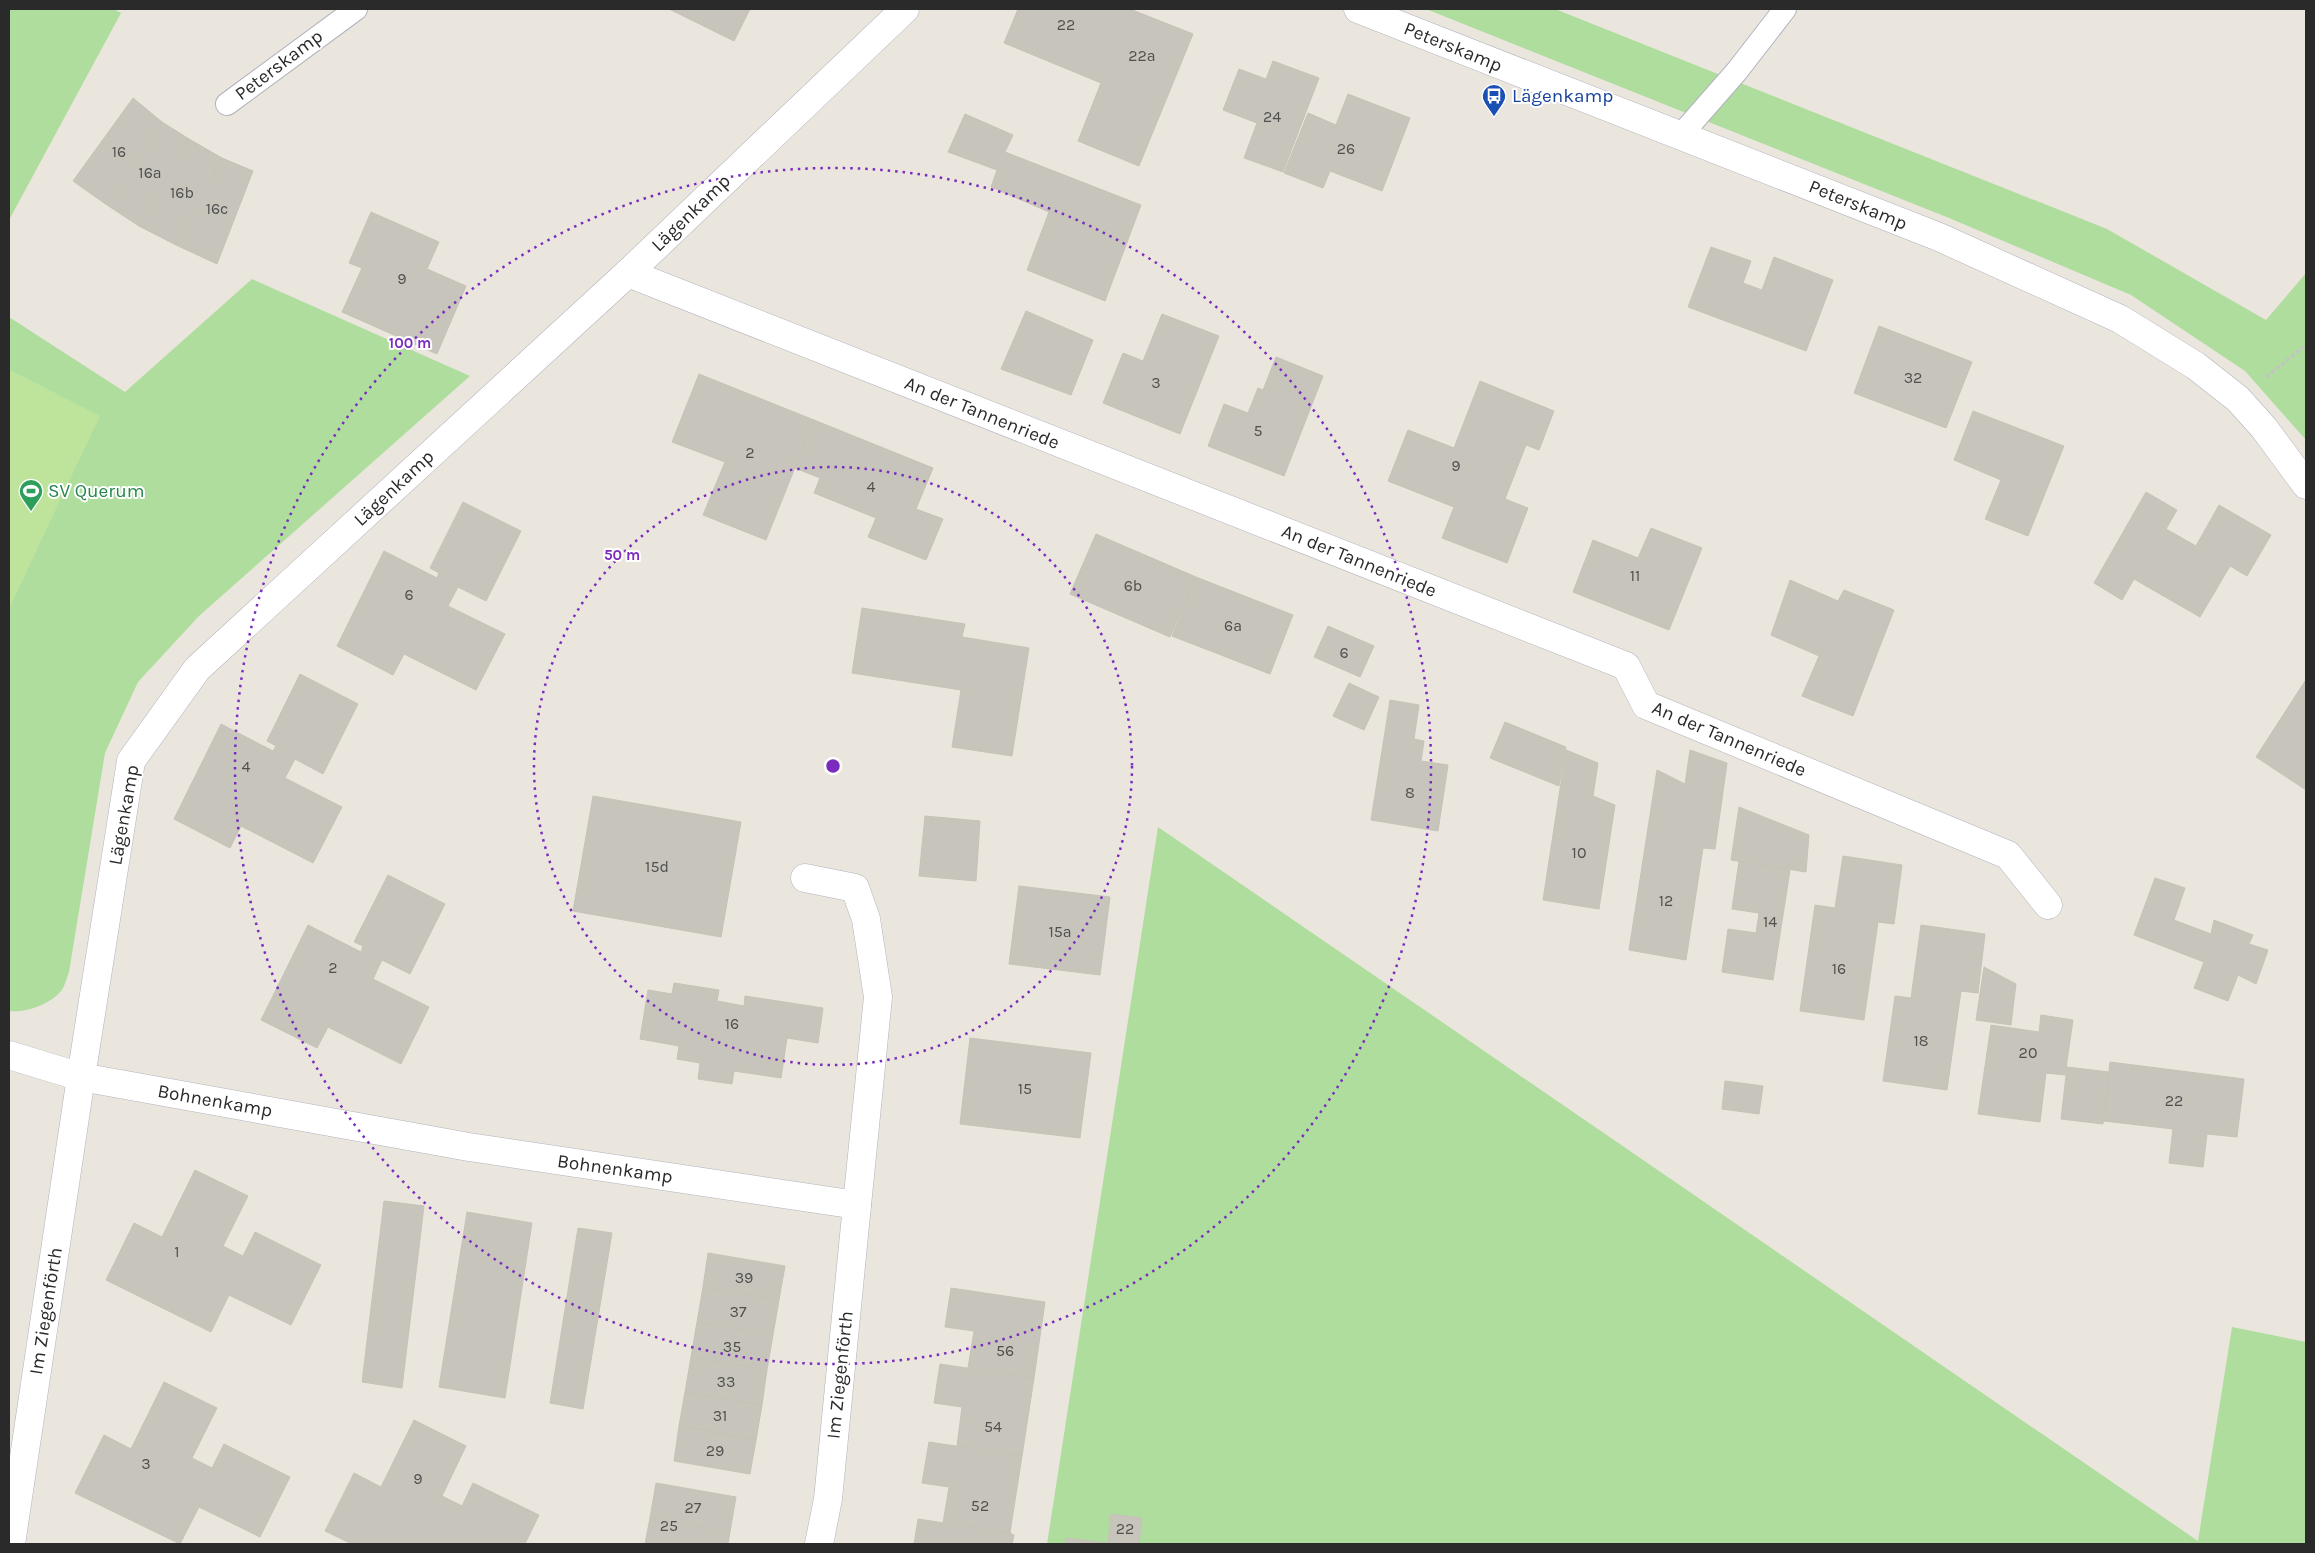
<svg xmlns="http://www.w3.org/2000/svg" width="2315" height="1553" font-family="Karla,sans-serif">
  <rect width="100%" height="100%" fill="#ebe6dd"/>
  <!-- green -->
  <g fill="#aedd9e">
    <path d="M9,9H114L121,13L9,220Z"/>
    <path d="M1426,9H1555L2107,229L2266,320L2306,273V440L2245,371L2131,295L1949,218Z"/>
    <path d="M252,279L470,376L199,616L138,682L105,753L69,972C67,977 65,985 62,990C51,1004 26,1013 9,1011V608L99,416L9,370V317L125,392Z"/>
    <path d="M1158,827L2198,1541L2232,1327L2306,1342V1544H1047Z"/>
  </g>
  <!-- pitch -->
  <path fill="#bee39b" d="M9,370L100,416L9,608Z"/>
  <!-- building -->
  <g fill="#c7c4bc" stroke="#c6c2b7">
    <path d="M669,9H750L734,41Z"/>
    <path d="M1018,9H1130L1193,34L1139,166L1078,141L1101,83L1004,43Z"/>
    <path d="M1273,61L1319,78L1283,172L1244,158L1257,123L1223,110L1239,69L1266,79Z"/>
    <path d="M1348,94L1410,118L1382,191L1330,171L1323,188L1284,173L1308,113L1336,125Z"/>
    <path d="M133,98L162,122L107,205L73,181Z"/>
    <path d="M965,114L1013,135L1005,152L1141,205L1105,301L1027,270L1049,212L991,187L997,170L948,152Z"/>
    <path d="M162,122L189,139L139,226L107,205Z"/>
    <path d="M189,139L222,158L176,245L139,226Z"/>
    <path d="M222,158L253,171L217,264L176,245Z"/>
    <path d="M371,212L439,242L427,269L466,286L437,354L342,312L362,268L349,263Z"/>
    <path d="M1711,247L1751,261L1743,283L1762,290L1774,257L1833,280L1806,351L1688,307Z"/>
    <path d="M1026,311L1093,340L1071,395L1001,369Z"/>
    <path d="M1162,314L1219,336L1180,434L1103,403L1123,353L1143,361Z"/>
    <path d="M1879,326L1972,362L1946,428L1854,393Z"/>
    <path d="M1276,357L1323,376L1284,476L1208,446L1224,404L1248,413L1258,388L1263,390Z"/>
    <path d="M699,374L814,420L766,540L703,515L725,462L672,442Z"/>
    <path d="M1480,381L1554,411L1539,450L1526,445L1505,499L1528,508L1507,563L1442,538L1454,507L1388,481L1408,430L1454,448Z"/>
    <path d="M1973,411L2064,446L2028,536L1985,519L2001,480L1954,460Z"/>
    <path d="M814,420L933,468L916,509L943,519L926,560L868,537L876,518L814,493L820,478L795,468Z"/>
    <path d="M2146,492L2177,510L2166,529L2196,546L2219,505L2271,535L2247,576L2230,566L2200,617L2134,579L2122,600L2094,583Z"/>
    <path d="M463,502L521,531L486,601L458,587L448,606L505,634L476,690L404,654L393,675L337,646L384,551L437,578L439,573L430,568Z"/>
    <path d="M1651,528L1702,548L1669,630L1573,592L1593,540L1638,558Z"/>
    <path d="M1096,534L1196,577L1170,637L1070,594Z"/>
    <path d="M1196,577L1293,615L1270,674L1172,636Z"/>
    <path d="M1790,580L1838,601L1844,590L1894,610L1853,716L1802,696L1819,656L1771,635Z"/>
    <path d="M862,608L965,624L962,637L1029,648L1012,756L952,747L961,690L852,673Z"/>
    <path d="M1328,626L1374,646L1360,677L1314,657Z"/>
    <path d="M300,674L358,704L323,774L295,759L285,778L342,807L313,863L241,826L230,848L174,819L221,724L273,751L276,746L267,741Z"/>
    <path d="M2305,681L2306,682V790L2256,757Z"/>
    <path d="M1349,683L1379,697L1364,730L1333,716Z"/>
    <path d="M1390,700L1419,705L1414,739L1424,741L1421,761L1448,765L1438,831L1371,820Z"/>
    <path d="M1505,722L1566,747L1559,786L1490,758Z"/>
    <path d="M1566,750L1598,763L1593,796L1615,805L1599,909L1543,900Z"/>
    <path d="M1690,750L1727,763L1715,849L1703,848L1686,960L1629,950L1657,770L1685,784Z"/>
    <path d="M593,796L741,822L721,937L573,911Z"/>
    <path d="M1739,807L1809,835L1806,872L1731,860Z"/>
    <path d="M925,816L980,821L976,881L919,876Z"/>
    <path d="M1843,856L1902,865L1894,924L1878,922L1864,1020L1800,1011L1815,905L1835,908Z"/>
    <path d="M1739,861L1790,870L1773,980L1722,972L1728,929L1756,933L1759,913L1732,909Z"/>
    <path d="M388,875L445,904L410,974L382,960L373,979L429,1007L401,1064L328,1027L317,1048L261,1020L308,925L361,952L363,946L354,942Z"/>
    <path d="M2155,878L2185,888L2174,920L2211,934L2214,920L2253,935L2249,944L2268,950L2256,984L2238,975L2228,1001L2194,988L2204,962L2134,935Z"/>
    <path d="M1019,886L1110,897L1100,975L1009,964Z"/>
    <path d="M1921,925L1985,934L1978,993L1961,991L1947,1090L1883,1081L1895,996L1911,998Z"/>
    <path d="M1984,967L2016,984L2011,1025L1976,1020Z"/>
    <path d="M674,983L719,990L717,1001L744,1006L745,996L823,1008L818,1043L787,1038L781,1078L734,1071L732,1084L698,1079L700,1063L677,1059L679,1046L640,1039L648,990L672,994Z"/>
    <path d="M2041,1015L2073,1020L2065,1075L2046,1073L2040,1122L1978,1114L1991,1025L2039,1032Z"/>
    <path d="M970,1038L1091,1053L1080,1138L960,1124Z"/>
    <path d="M2110,1062L2244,1079L2237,1137L2207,1134L2203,1167L2169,1163L2173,1129L2104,1121Z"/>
    <path d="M2067,1067L2109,1072L2103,1124L2061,1119Z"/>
    <path d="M1725,1081L1763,1086L1759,1114L1722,1109Z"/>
    <path d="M195,1170L248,1196L223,1246L243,1256L255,1232L321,1265L291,1325L229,1295L211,1332L106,1280L134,1223L162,1237Z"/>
    <path d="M384,1201L424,1206L402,1388L362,1382Z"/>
    <path d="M467,1212L532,1223L505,1398L439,1387Z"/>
    <path d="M578,1228L612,1233L583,1409L550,1403Z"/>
    <path d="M708,1253L785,1266L779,1300L703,1287Z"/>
    <path d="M703,1287L779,1300L773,1335L697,1322Z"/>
    <path d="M951,1288L1045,1302L1034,1378L968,1368L974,1331L945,1327Z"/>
    <path d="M697,1322L773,1335L767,1370L691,1357Z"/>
    <path d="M691,1357L767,1370L762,1405L685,1392Z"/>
    <path d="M940,1364L1034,1378L1022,1456L957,1446L962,1407L934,1403Z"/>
    <path d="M164,1382L217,1408L192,1458L212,1468L224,1444L290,1477L260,1537L199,1507L180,1544L75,1493L104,1435L131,1449Z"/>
    <path d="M685,1392L762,1405L756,1440L679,1426Z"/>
    <path d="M414,1420L466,1446L442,1496L462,1506L473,1483L539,1515L525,1544H352L325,1531L354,1473L381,1487Z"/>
    <path d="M679,1426L756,1440L750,1474L674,1461Z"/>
    <path d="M929,1442L1022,1456L1010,1533L943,1523L949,1487L922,1483Z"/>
    <path d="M656,1483L736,1497L730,1532L650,1518Z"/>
    <path d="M1111,1514L1142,1518L1139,1544H1065L1066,1538L1108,1543Z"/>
    <path d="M650,1518L730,1532L728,1544H645Z"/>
    <path d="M918,1519L1010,1533L1014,1535L1012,1544H914Z"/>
  </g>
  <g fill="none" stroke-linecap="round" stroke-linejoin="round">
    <!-- service casing -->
    <g stroke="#b1b2bd" stroke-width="24">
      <g id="service">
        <path d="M227,104L356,9"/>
        <path d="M1681,135L1737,71L1785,9"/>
      </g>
    </g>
    <!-- minor casing -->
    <g stroke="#b1b2bd" stroke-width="29">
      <g id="minor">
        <path d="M628,273L1626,666L1646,705L2008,855L2048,905"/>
        <path d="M9,1055L81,1077L469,1147L857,1205L878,997L866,919L855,888L805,878"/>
        <path d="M11,1544L81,1077L131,761L197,669L628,273L905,9"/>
        <path d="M819,1544L828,1499L857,1205"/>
      </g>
    </g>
    <!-- tertiary casing -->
    <g stroke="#b1b2bd" stroke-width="29">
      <path id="tertiary" d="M1358,9L1939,237L2120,319L2196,366L2238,399L2264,428L2306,485"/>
    </g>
    <!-- path -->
    <path stroke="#c3c3c3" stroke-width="3" stroke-dasharray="4 2.5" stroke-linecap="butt" d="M2266,377L2306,345"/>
    <!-- service -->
    <use href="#service" stroke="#fff" stroke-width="22"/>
    <!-- minor -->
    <use href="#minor" stroke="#fff" stroke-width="28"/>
    <!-- tertiary -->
    <use href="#tertiary" stroke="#fff" stroke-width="28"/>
  </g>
  <!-- distance rings -->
  <g fill="none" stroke="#7b2cbf" stroke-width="2.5" stroke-dasharray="2.5 5">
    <circle cx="833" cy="766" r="299"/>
    <circle cx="833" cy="766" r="598"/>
  </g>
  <!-- icons -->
  <defs>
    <g id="bus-pin" transform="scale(1.25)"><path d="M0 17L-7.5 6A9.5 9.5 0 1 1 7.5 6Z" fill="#1a4fb4" stroke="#fff"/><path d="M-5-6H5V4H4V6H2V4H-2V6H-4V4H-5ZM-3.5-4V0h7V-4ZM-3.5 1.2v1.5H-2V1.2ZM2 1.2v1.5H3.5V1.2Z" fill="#fff"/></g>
    <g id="stadium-pin" transform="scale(1.25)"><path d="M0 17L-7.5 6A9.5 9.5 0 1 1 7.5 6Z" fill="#2e9e5b" stroke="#fff"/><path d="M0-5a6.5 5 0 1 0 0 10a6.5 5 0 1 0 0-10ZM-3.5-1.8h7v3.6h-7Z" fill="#fff"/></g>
  </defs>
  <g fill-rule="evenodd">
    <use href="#bus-pin" x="1494" y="96"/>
    <use href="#stadium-pin" x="31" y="491"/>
  </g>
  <g text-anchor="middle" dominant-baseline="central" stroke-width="4" stroke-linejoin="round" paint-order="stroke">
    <!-- number labels -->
    <g font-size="16" fill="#51504e">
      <text x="1066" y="24">22</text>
      <text x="1142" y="55">22a</text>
      <text x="1272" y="116">24</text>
      <text x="1346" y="148">26</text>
      <text x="119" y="151">16</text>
      <text x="150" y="172">16a</text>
      <text x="182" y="192">16b</text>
      <text x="217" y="208">16c</text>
      <text x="402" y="278">9</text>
      <text x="1913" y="377">32</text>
      <text x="1156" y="382">3</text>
      <text x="1258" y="430">5</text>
      <text x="750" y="452">2</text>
      <text x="1456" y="465">9</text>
      <text x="871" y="486">4</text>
      <text x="1635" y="575">11</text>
      <text x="1133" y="585">6b</text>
      <text x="409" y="594">6</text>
      <text x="1233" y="625">6a</text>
      <text x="1344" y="652">6</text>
      <text x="246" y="766">4</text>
      <text x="1410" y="792">8</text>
      <text x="1579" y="852">10</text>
      <text x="657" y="866">15d</text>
      <text x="1666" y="900">12</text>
      <text x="1770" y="921">14</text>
      <text x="1060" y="931">15a</text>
      <text x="333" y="967">2</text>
      <text x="1839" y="968">16</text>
      <text x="732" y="1023">16</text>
      <text x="1921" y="1040">18</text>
      <text x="2028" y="1052">20</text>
      <text x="1025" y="1088">15</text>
      <text x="2174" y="1100">22</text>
      <text x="177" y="1251">1</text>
      <text x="744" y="1277">39</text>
      <text x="738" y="1311">37</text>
      <text x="732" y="1346">35</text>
      <text x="1005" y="1350">56</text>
      <text x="726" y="1381">33</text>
      <text x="720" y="1415">31</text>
      <text x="993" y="1426">54</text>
      <text x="715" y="1450">29</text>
      <text x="146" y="1463">3</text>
      <text x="418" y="1478">9</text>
      <text x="980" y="1505">52</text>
      <text x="693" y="1507">27</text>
      <text x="669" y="1525">25</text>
      <text x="1125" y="1528">22</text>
    </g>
    <!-- street labels -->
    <g font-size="19" fill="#2a2a2a" stroke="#fff">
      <text transform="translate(1453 47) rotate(22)">Peterskamp</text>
      <text transform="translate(279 65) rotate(-37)">Peterskamp</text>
      <text transform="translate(1858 205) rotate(22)">Peterskamp</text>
      <text transform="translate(691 213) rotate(-44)">Lägenkamp</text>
      <text transform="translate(982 413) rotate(22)">An der Tannenriede</text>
      <text transform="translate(394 488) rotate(-43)">Lägenkamp</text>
      <text transform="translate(1359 561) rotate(22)">An der Tannenriede</text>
      <text transform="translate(1729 739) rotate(23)">An der Tannenriede</text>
      <text transform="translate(124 815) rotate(-80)">Lägenkamp</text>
      <text transform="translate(215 1101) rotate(10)">Bohnenkamp</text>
      <text transform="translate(615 1169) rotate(8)">Bohnenkamp</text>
      <text transform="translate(46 1311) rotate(-81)">Im Ziegenförth</text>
      <text transform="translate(840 1375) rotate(-84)">Im Ziegenförth</text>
    </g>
    <!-- transit labels -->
    <g font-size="19" fill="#164399" stroke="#fff" text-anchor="start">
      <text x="1512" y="96">Lägenkamp</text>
    </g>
    <!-- leisure labels -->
    <g font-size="19" fill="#27864d" stroke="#fff" text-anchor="start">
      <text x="48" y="491">SV Querum</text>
    </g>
  </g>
  <circle cx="833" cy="766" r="8" fill="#7b2cbf" stroke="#fff" stroke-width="2.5"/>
  <g font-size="15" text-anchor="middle" font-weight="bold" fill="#7b2cbf" stroke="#fff" stroke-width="4" stroke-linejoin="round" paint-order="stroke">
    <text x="410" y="348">100 m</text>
    <text x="622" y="560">50 m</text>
  </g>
  <!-- border -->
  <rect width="2315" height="1553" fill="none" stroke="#2a2a2a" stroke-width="20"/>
</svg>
